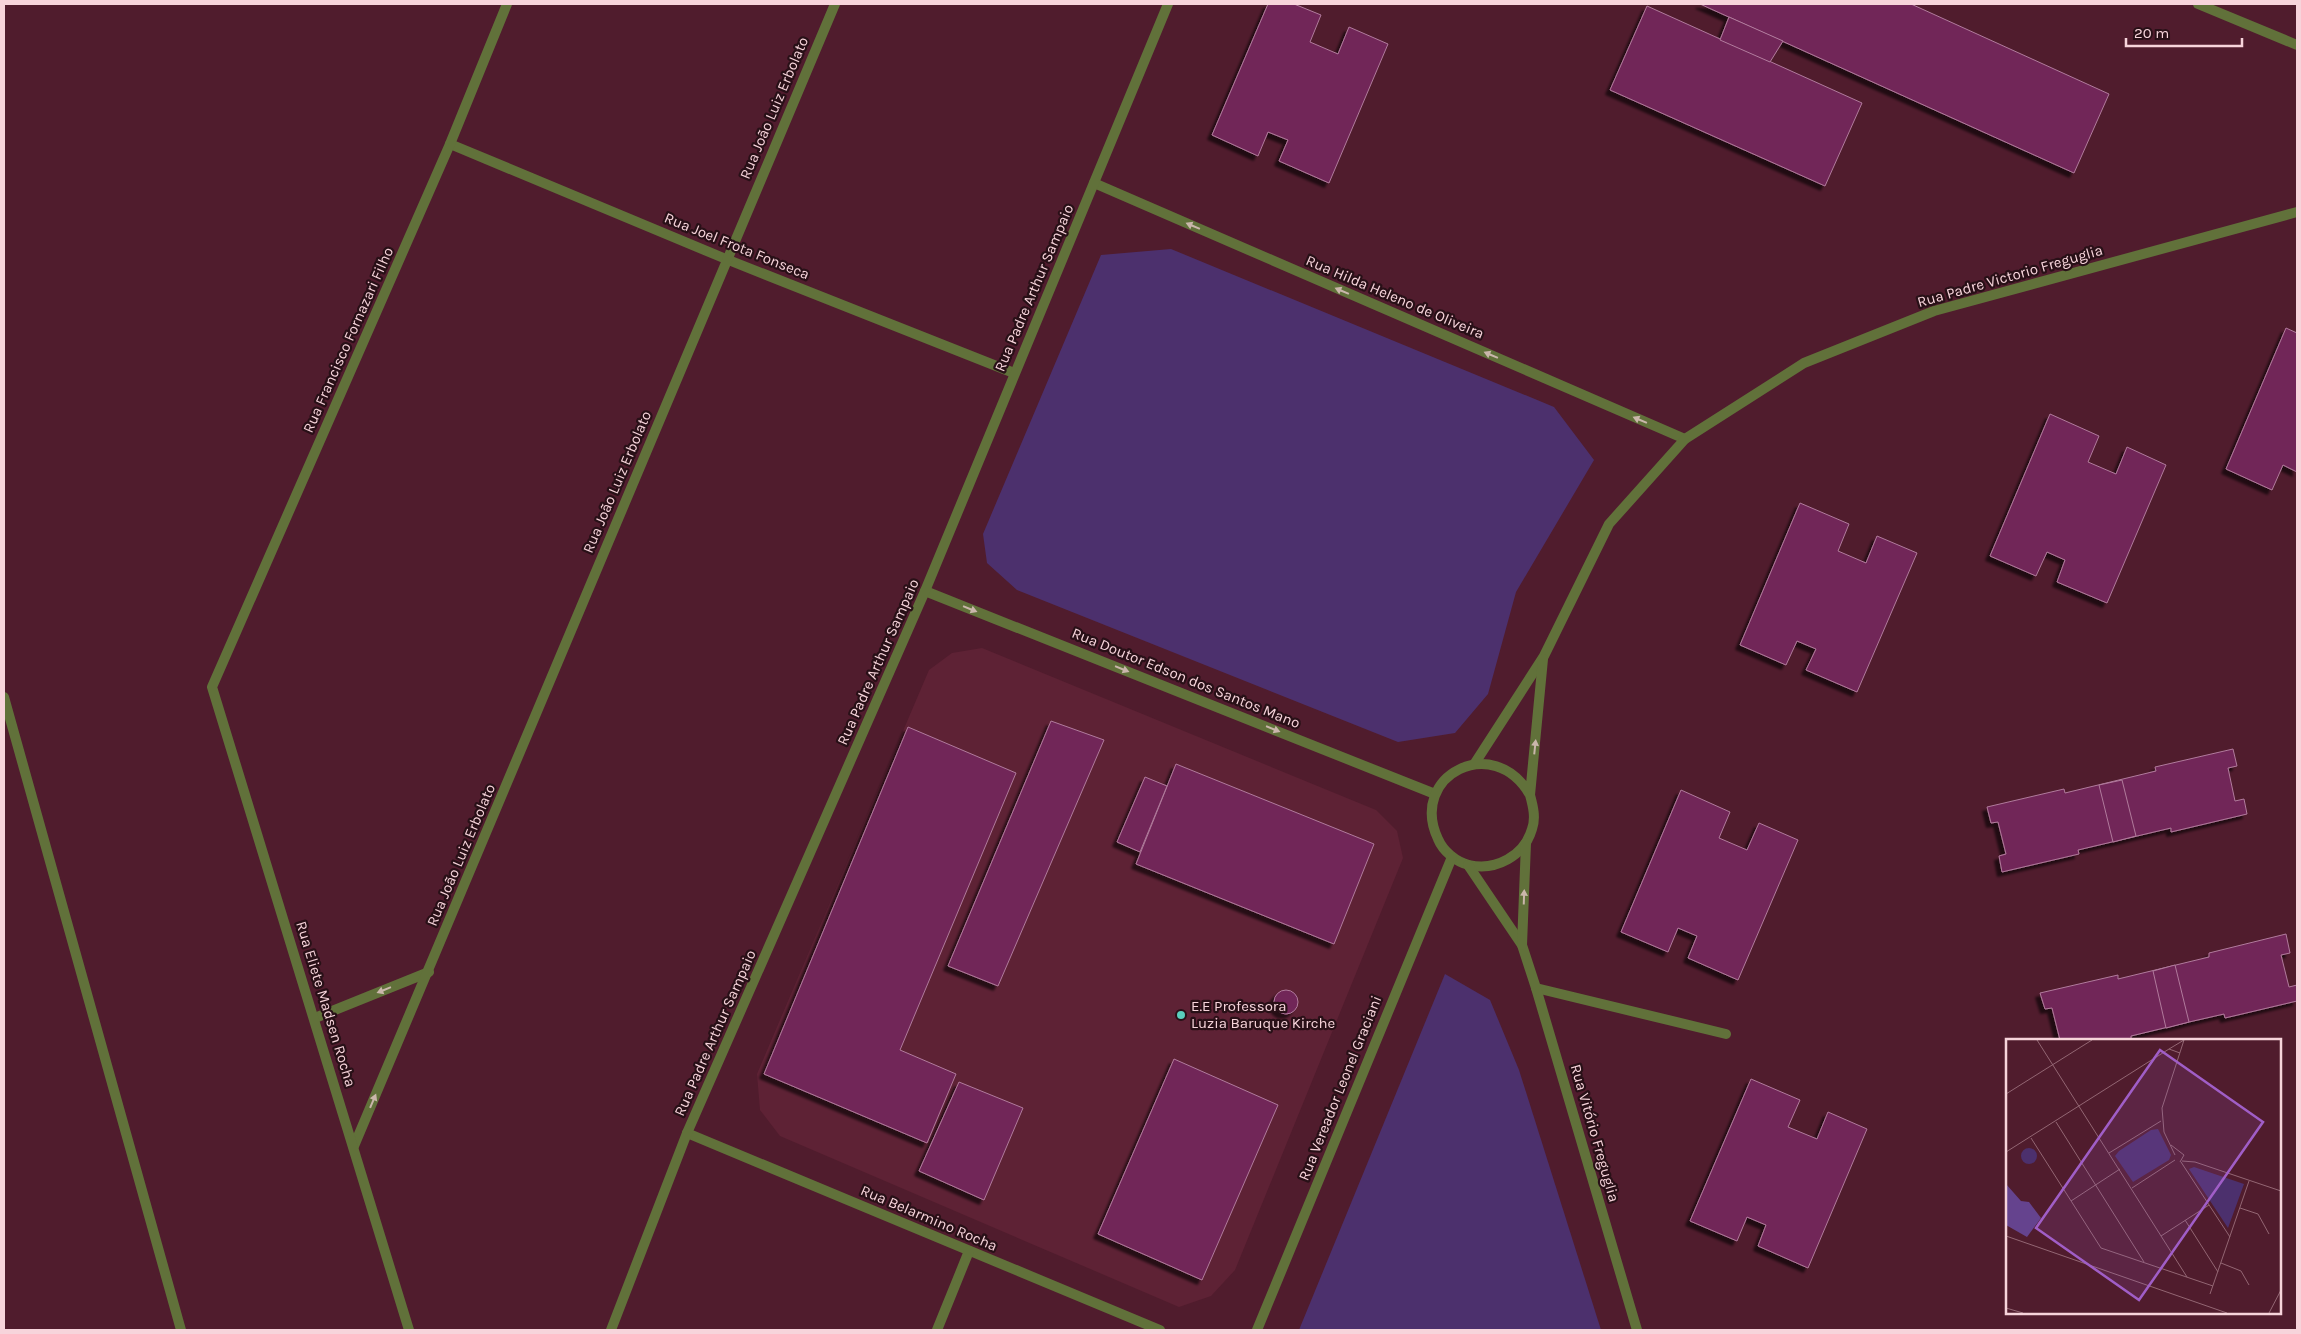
<svg xmlns="http://www.w3.org/2000/svg" width="2301" height="1334" font-family="Karla,sans-serif">
  <defs>
    <filter id="shadow"><feDropShadow dx="-4.5" dy="4.5" stdDeviation="1" flood-color="#0009"/></filter>
  </defs>
  <rect width="100%" height="100%" fill="#501c2d"/>
  <!-- built -->
  <path fill="#5e2235" d="M982,648L1376,810L1397,831L1403,858L1235,1270L1211,1296L1179,1307L780,1136L760,1110L757,1074L929,670L952,653Z"/>
  <!-- green -->
  <g fill="#4c306d">
    <path d="M1171,249L1554,407L1594,460L1516,592L1488,694L1455,733L1398,742L1017,590L987,563L983,534L1101,255Z"/>
    <path d="M1445,974L1490,1000L1519,1070L1601,1330H1299Z"/>
  </g>
  <!-- building -->
  <g fill="#712659" stroke="#b17b9c" filter="url(#shadow)">
    <path d="M1268,4H1294L1321,15L1310,42L1338,54L1349,27L1388,44L1329,183L1279,161L1288,140L1268,132L1258,156L1212,135Z"/>
    <path d="M1700,4H1911L2109,94L2074,173Z"/>
    <path d="M1647,6L1862,103L1825,186L1610,90Z"/>
    <path d="M1729,17L1783,41L1770,62L1720,40Z"/>
    <path d="M2286,328L2297,333V472L2283,465L2272,490L2226,469Z"/>
    <path d="M2050,414L2099,436L2088,462L2116,474L2127,447L2166,465L2107,603L2057,582L2065,560L2047,552L2036,576L1990,556Z"/>
    <path d="M1800,503L1849,524L1838,551L1866,563L1877,536L1917,553L1857,692L1806,670L1816,649L1797,641L1786,665L1740,645Z"/>
    <path d="M1051,721L1104,740L998,986L948,966Z"/>
    <path d="M908,727L1016,773L900,1050L956,1074L927,1143L764,1074Z"/>
    <path d="M2233,749L2237,766L2228,768L2235,801L2244,799L2247,814L2171,832V828L2078,850L2079,854L2002,872L1999,856L2006,854L1998,822L1991,823L1987,807L2064,789L2065,793L2156,771L2155,767Z"/>
    <path d="M1176,764L1374,844L1334,944L1136,864Z"/>
    <path d="M1145,777L1167,786L1140,852L1117,842Z"/>
    <path d="M2122,780L2136,836L2113,842L2099,785Z"/>
    <path d="M1681,790L1730,812L1719,838L1747,850L1759,823L1798,840L1738,980L1688,958L1697,936L1678,928L1668,952L1621,932Z"/>
    <path d="M2286,934L2290,953L2281,955L2289,987L2297,985V1001L2225,1018L2224,1014L2189,1022L2131,1036V1040H2060L2052,1008L2045,1009L2040,993L2118,975V979L2209,957V953Z"/>
    <path d="M2175,965L2189,1022L2166,1028L2153,971Z"/>
    <circle cx="1286" cy="1002" r="12"/>
    <path d="M1174,1059L1278,1105L1202,1280L1098,1234Z"/>
    <path d="M1751,1079L1800,1100L1788,1127L1817,1139L1828,1112L1867,1129L1808,1268L1758,1246L1766,1225L1747,1217L1737,1241L1690,1221Z"/>
    <path d="M959,1082L1023,1108L984,1200L919,1171Z"/>
  </g>
  <g fill="none" stroke-linecap="round" stroke-linejoin="round">
    <!-- lane -->
    <path stroke="#61713a" stroke-width="10" d="M1536,988L1726,1034"/>
    <!-- street -->
    <g stroke="#61713a" stroke-width="10">
      <path d="M2198,4L2297,45"/>
      <path d="M450,144L726,259L1014,373"/>
      <path d="M1094,183L1685,439"/>
      <path d="M925,591L1435,794"/>
      <path d="M4,697L181,1330"/>
      <path d="M1475,763L1544,656L1609,524L1685,439L1804,363L1934,311L2297,212"/>
      <path d="M1530,795C1494,732 1408,775 1438,839C1443,851 1456,862 1469,865C1496,871 1524,856 1532,829C1536,818 1533,806 1530,795L1543,659"/>
      <path d="M1468,865L1522,945L1536,988L1637,1330"/>
      <path d="M1522,945L1526,843"/>
      <path d="M315,1018L429,972"/>
      <path d="M687,1133L1160,1330"/>
      <path d="M354,1146L835,4"/>
      <path d="M409,1330L212,687L450,144L507,4"/>
      <path d="M611,1330L687,1133L925,591L1168,4"/>
      <path d="M937,1330L969,1251"/>
      <path d="M1257,1330L1452,857"/>
    </g>
  </g>
  <!-- one-way arrows -->
  <defs><path id="oneway-solid" d="M-6-.8H1V-3.2L6.5 0L1 3.2V.8H-6Z" transform="scale(1.25)"/></defs>
  <g fill="#cab6ab">
    <use href="#oneway-solid" transform="translate(1193 226) rotate(-157)"/>
    <use href="#oneway-solid" transform="translate(1342 291) rotate(-157)"/>
    <use href="#oneway-solid" transform="translate(1491 355) rotate(-157)"/>
    <use href="#oneway-solid" transform="translate(1640 420) rotate(-157)"/>
    <use href="#oneway-solid" transform="translate(970 609) rotate(22)"/>
    <use href="#oneway-solid" transform="translate(1122 669) rotate(22)"/>
    <use href="#oneway-solid" transform="translate(1273 729) rotate(22)"/>
    <use href="#oneway-solid" transform="translate(1535 747) rotate(-84)"/>
    <use href="#oneway-solid" transform="translate(1524 897) rotate(-88)"/>
    <use href="#oneway-solid" transform="translate(384 990) rotate(158)"/>
    <use href="#oneway-solid" transform="translate(373 1101) rotate(-67)"/>
  </g>
  <!-- markers -->
  <circle fill="#5acebd" stroke="#281017" stroke-width="2" cx="1181" cy="1015" r="5"/>
  <g text-anchor="middle" dominant-baseline="central" stroke-width="4.5" stroke-linejoin="round" paint-order="stroke">
    <!-- street labels -->
    <g font-size="15" fill="#f7d4db" stroke="#281017">
      <text transform="translate(774 108) rotate(-67)">Rua João Luiz Erbolato</text>
      <text transform="translate(737 246) rotate(22)">Rua Joel Frota Fonseca</text>
      <text transform="translate(2010 276) rotate(-16)">Rua Padre Victorio Freguglia</text>
      <text transform="translate(1034 288) rotate(-67)">Rua Padre Arthur Sampaio</text>
      <text transform="translate(1395 297) rotate(23)">Rua Hilda Heleno de Oliveira</text>
      <text transform="translate(348 340) rotate(-66)">Rua Francisco Fornazari Filho</text>
      <text transform="translate(617 482) rotate(-67)">Rua João Luiz Erbolato</text>
      <text transform="translate(878 662) rotate(-66)">Rua Padre Arthur Sampaio</text>
      <text transform="translate(1186 678) rotate(22)">Rua Doutor Edson dos Santos Mano</text>
      <text transform="translate(461 855) rotate(-67)">Rua João Luiz Erbolato</text>
      <text transform="translate(326 1004) rotate(73)">Rua Eliete Madsen Rocha</text>
      <text transform="translate(715 1033) rotate(-66)">Rua Padre Arthur Sampaio</text>
      <text transform="translate(1340 1088) rotate(-68)">Rua Vereador Leonel Graciani</text>
      <text transform="translate(1595 1133) rotate(74)">Rua Vitório Freguglia</text>
      <text transform="translate(929 1218) rotate(23)">Rua Belarmino Rocha</text>
    </g>
    <!-- poi labels -->
    <g font-size="15" fill="#f7d4db" stroke="#281017" text-anchor="start">
      <text x="1191" y="1006">E.E Professora<tspan x="1191" dy="17">Luzia Baruque Kirche</tspan></text>
    </g>
  </g>
  <!-- overview -->
  <g transform="translate(2006 1039)">
    <rect width="275" height="275" fill="#501c2d"/>
    <path d="M152,90L165,116L163,121L127,143L109,117L113,112L145,91ZM15 117a8 8 0 1 1 16 0a8 8 0 1 1-16 0ZM188,128L238,145L222,189L183,130Z" fill="#4c306d"/>
    <path d="M0,145L15,162L23,163L35,179L21,198L0,186Z" fill="#65438e"/>
    <path fill="none" stroke="#936673" stroke-width="1" d="M31,1L181,238M174,14L163,10L178,1M0,55L86,1M50,83L138,223M25,99L95,209L207,247M165,106L178,116L174,123M0,113L163,10M103,114L155,82M169,116L158,93L156,69L178,1M176,122L189,123L275,152M175,123L224,198M126,149L169,121M65,162L114,130M234,169L252,175L263,195M179,181L212,233M0,197L221,274M155,197L203,166M215,224L235,232L243,246M204,255L243,142M0,269L17,274M263,274L275,251"/>
    <path fill="#a05ec7" fill-opacity="0.15" stroke="#a05ec7" stroke-width="2.5" d="M154,11L257,83L133,261L30,189Z"/>
    <rect width="275" height="275" fill="none" stroke="#f7d4db" stroke-width="2.5"/>
  </g>
  <!-- border -->
  <rect width="2301" height="1334" fill="none" stroke="#f7d4db" stroke-width="10"/>
  <!-- scale -->
  <path d="M2126 38v8h116v-8" fill="none" stroke="#f7d4db" stroke-width="2.5"/>
  <text x="2134" y="38" font-size="15" fill="#f7d4db" stroke="#281017" stroke-width="4" paint-order="stroke">20 m</text>
</svg>
